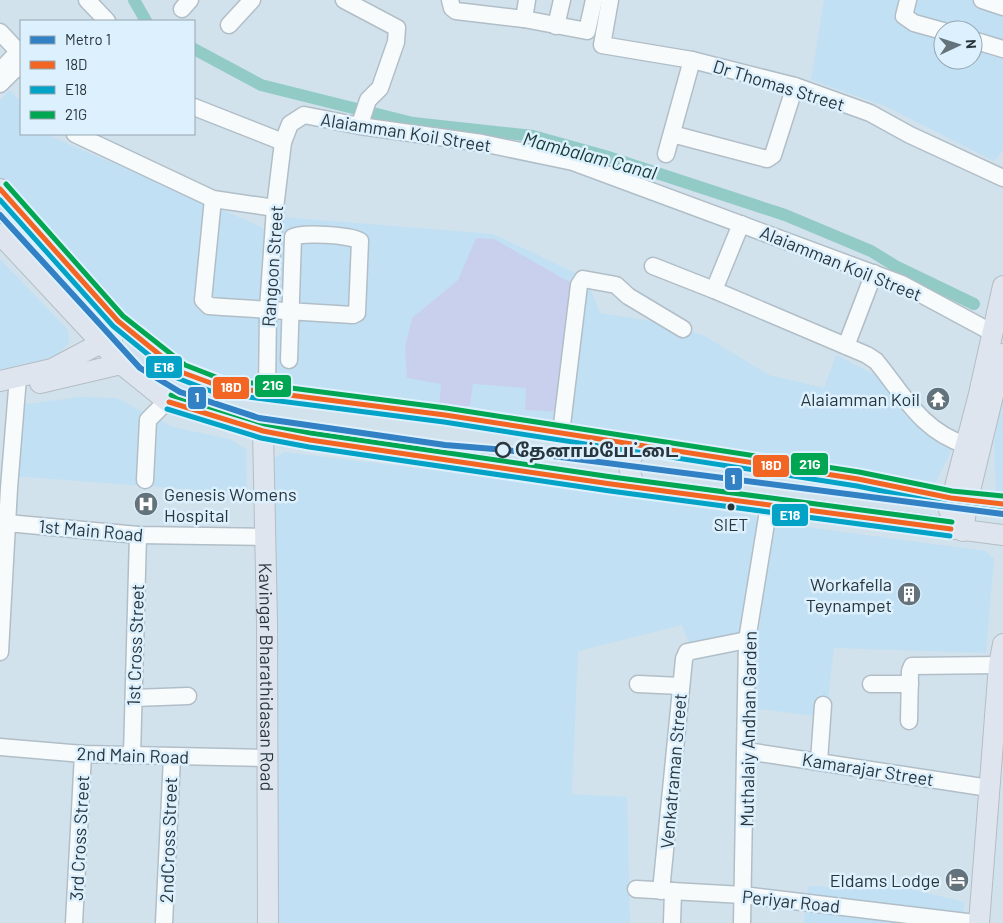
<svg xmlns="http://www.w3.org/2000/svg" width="1003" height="923" font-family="Barlow,'Noto Sans Tamil',sans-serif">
  <rect width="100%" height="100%" fill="#d1e2ed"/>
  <!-- built -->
  <g fill="#c2e0f3" fill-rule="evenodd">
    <path d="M824,0H1003V150L994,161L885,106L811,80ZM943,30H973V60H943Z"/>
    <path d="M10,90L21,102V134H49L52,137L264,228L256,383L186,371L126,324L0,181V100Z"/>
    <path d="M282,217L493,234L586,278L600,313L663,323L703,335L769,375L824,388L836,355L877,376L922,432L952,449L935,484L923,492L272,384L277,243Z"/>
    <path d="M0,259L68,330L69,344L45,365L0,375Z"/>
    <path d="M80,397L117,398L173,427L230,439L246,449L247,494L13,476L11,413L26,404Z"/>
    <path d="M1003,400V497L996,496L994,442Z"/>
    <path d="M284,452L441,471L756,516L764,528L741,634L690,646L682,625L578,651L572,794L627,797L630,923H274L273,459Z"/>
    <path d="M776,523L986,551L994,559L986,653L834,648L826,717L749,708L763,598Z"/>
    <path d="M873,880L964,902L963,923H804L808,886L872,889Z"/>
  </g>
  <!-- green -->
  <path fill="#c9d0ee" d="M476,238L494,239L573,284L560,412L525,410L526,388L473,384L470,406L439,407L441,384L407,378L405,347L412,318L458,280Z"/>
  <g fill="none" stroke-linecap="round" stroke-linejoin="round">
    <!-- canal -->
    <g stroke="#92cac6" stroke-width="12">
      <path d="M134,0L146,21"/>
      <path d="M194,49L261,85L413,123L533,136L605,156L785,215L871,251L897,267L974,304"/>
    </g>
    <!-- minor casing -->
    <g stroke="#b1bec7" stroke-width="19">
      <g id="minor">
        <path d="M87,0L107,21"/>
        <path d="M344,0L397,28L396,42L380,88L368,100L361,121"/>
        <path d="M450,0L452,8L456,11L524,19"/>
        <path d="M527,0L524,19L587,31L594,0"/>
        <path d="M610,0L602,45L692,60L795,86L870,113L910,135L1003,178"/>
        <path d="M908,0L904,16L914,23L943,31"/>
        <path d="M982,0L1003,7"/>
        <path d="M182,9L190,0"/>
        <path d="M229,25L252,0"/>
        <path d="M556,26L562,0"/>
        <path d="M0,32L16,49V54L0,71"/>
        <path d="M973,40L1003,49"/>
        <path d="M0,84L14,70L21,68"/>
        <path d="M194,107L283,142"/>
        <path d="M75,134L213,199L275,208"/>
        <path d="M672,134L767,159L773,155L795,86"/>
        <path d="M666,154L692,60"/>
        <path d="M213,199L203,300L209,306L223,307L353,315L357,313L360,241C352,235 301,232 293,237L289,360"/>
        <path d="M741,224L714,290L867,355L876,361C904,395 921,431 966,445"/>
        <path d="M653,266L714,290"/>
        <path d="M846,346L874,273"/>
        <path d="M267,391L268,309L275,208L283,142L290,124L304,115L360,126L482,143L573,162L902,284L993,333"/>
        <path d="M561,433L579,285L583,279L616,285L628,296L683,329"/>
        <path d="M145,480L148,420L167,401"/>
        <path d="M7,523L138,535L265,537"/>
        <path d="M0,652L9,488L18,377"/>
        <path d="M638,684L681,686"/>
        <path d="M871,684H910"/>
        <path d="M134,698L188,696"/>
        <path d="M909,721L910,671L912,666L999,665"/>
        <path d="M0,747L83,754L267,758"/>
        <path d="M747,751L989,788"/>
        <path d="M132,755L138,535"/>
        <path d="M819,761L823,705"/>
        <path d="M636,889L743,895L975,923"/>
        <path d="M661,891L684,659L687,652L747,640"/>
        <path d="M74,923L83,754"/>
        <path d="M164,923L172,757"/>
        <path d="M672,923L673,891"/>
        <path d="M742,923L747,640L769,505"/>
      </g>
    </g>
    <!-- major casing -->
    <g stroke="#b4bdc3" stroke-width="22">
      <g id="major">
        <path d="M0,189L118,321L181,372L219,386L445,415L858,479L951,498L1003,504"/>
        <path d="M0,234L121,364L167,401L263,431L611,484L1003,535"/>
        <path d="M0,381L52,369L101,343L112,340"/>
        <path d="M40,383L121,364"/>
        <path id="s1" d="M263,431L267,622L268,923"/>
        <path d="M635,487C627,467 627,464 638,445"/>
        <path d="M949,510L979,394L1003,286"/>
        <path d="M963,531L968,499L1003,354"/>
        <path d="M979,923L999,665L1003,644"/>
      </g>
    </g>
    <!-- minor -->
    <use href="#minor" stroke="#f8fbfc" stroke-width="16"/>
    <!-- major -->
    <use href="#major" stroke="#dfe5ee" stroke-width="20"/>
    <!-- bus-1 casing -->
    <g stroke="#ddf0fd" stroke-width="9">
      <g id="bus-1">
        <path d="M0,189L118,321L181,372L219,386L445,415L858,479L951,498L1003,504"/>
        <path d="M169,402L263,431L310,440L611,484L951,529"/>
      </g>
    </g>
    <!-- bus-2 casing -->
    <g stroke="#ddf0fd" stroke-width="9">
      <g id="bus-2">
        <path d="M0,200L113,326L177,378L216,393L444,422L857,486L950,505L1002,511"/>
        <path d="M167,409L261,438L309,447L610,491L950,536"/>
      </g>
    </g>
    <!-- bus-3 casing -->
    <g stroke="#ddf0fd" stroke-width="9">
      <g id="bus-3">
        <path d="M6,184L123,316L185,365L221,379L446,408L859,472L952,491L1003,496"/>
        <path d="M171,395L265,424L311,433L612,477L952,522"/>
      </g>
    </g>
    <!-- bus-1 -->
    <use href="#bus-1" stroke="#f26522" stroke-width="5"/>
    <!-- bus-2 -->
    <use href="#bus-2" stroke="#02a3c7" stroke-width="5"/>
    <!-- bus-3 -->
    <use href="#bus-3" stroke="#00a651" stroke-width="5"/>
    <!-- metro-1 casing -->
    <g stroke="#ddf0fd" stroke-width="10">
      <path id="metro-1" d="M0,215L140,368L180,392L259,418L445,445L506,450L1003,514"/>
    </g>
    <!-- metro-1 -->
    <use href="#metro-1" stroke="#3281c4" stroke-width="6"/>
  </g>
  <!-- icons -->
  <defs>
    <g id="temple-disc" transform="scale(1.25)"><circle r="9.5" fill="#64727b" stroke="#ddf0fd"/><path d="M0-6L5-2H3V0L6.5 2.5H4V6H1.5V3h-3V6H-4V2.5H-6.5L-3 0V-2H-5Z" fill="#fff"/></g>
    <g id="hospital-disc" transform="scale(1.25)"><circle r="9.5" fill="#64727b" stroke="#ddf0fd"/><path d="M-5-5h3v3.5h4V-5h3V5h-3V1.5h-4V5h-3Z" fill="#fff"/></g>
    <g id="building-disc" transform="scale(1.25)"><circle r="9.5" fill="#64727b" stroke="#ddf0fd"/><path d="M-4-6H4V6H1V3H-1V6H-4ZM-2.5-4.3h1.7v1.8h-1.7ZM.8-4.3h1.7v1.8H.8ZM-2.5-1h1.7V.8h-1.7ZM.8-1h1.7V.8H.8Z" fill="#fff"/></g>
    <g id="hotel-disc" transform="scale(1.25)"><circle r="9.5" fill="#64727b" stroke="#ddf0fd"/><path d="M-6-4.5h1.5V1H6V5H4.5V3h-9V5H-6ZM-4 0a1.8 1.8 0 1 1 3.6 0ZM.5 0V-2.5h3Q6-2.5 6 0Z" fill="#fff"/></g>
  </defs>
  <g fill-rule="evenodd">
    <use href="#temple-disc" x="938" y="399"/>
    <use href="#hospital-disc" x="146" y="504"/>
    <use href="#building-disc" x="909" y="594"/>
    <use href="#hotel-disc" x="957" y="880"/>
  </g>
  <!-- markers -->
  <circle fill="#ddf0fd" stroke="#29363e" stroke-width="2.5" cx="503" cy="450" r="7"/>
  <circle fill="#29363e" stroke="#ddf0fd" stroke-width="2" cx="731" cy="507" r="4.5"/>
  <g text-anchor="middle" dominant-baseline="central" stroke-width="5" stroke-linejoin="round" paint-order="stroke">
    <!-- bus labels -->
    <g font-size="17" fill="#29363e" stroke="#ddf0fd">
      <text x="731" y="524">SIET</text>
    </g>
    <!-- street labels -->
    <g font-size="18" fill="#29363e" stroke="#ddf0fd">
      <text transform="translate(779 85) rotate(17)">Dr Thomas Street</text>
      <text transform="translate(406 132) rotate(9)">Alaiamman Koil Street</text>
      <text transform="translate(841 263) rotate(22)">Alaiamman Koil Street</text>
      <text transform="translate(272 266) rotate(-86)">Rangoon Street</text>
      <text transform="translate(91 530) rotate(5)">1st Main Road</text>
      <text transform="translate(135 645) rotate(-88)">1st Cross Street</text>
      <text stroke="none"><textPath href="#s1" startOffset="246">Kavingar Bharathidasan Road</textPath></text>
      <text transform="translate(748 729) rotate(-89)">Muthalaiy Andhan Garden</text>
      <text transform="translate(133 755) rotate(2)">2nd Main Road</text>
      <text transform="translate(868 769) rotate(9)">Kamarajar Street</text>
      <text transform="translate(673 771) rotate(-85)">Venkatraman Street</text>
      <text transform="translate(79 838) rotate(-87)">3rd Cross Street</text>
      <text transform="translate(168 840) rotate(-88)">2ndCross Street</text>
      <text transform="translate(791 901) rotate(6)">Periyar Road</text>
    </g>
    <!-- poi labels -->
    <g font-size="18" fill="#29363e" stroke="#ddf0fd" text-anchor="end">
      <text x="920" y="399">Alaiamman Koil</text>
      <text x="164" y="494" text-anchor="start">Genesis Womens<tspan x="164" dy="21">Hospital</tspan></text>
      <text x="892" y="584">Workafella<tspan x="892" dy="21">Teynampet</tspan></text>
      <text x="940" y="880">Eldams Lodge</text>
    </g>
    <!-- stop labels -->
    <g font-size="18" font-weight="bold" fill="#29363e" stroke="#ddf0fd" text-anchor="start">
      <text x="515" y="450">தேனாம்பேட்டை</text>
    </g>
    <!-- water labels -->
    <g font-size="19" font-style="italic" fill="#173b36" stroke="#ddf0fd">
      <text transform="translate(590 155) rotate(15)">Mambalam Canal</text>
    </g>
  </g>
  <g stroke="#ddf0fd" stroke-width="2">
    <rect x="145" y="355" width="38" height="24" rx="5" fill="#02a3c7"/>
    <rect x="254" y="374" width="38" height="24" rx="5" fill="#00a651"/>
    <rect x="212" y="376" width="38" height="24" rx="5" fill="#f26522"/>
    <rect x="187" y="386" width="20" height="24" rx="5" fill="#3281c4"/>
    <rect x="790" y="452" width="39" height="24" rx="5" fill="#00a651"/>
    <rect x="752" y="454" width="38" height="24" rx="5" fill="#f26522"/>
    <rect x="724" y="467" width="19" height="24" rx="5" fill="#3281c4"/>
    <rect x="771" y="503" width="38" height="24" rx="5" fill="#02a3c7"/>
  </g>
  <g font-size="14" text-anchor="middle" font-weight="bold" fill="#fff">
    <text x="164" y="372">E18</text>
    <text x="273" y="390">21G</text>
    <text x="231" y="392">18D</text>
    <text x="197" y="402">1</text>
    <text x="810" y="469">21G</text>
    <text x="771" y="470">18D</text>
    <text x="733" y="484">1</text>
    <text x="790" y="520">E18</text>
  </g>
  <!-- legend -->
  <rect x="20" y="20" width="175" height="115" fill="#ddf0fd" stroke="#95a6b1"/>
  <rect x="30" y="36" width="25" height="8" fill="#3281c4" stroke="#95a6b1"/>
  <text x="65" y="45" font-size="15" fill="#29363e">Metro 1</text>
  <rect x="30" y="61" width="25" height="8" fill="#f26522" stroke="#95a6b1"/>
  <text x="65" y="70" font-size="15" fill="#29363e">18D</text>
  <rect x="30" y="86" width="25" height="8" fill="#02a3c7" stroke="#95a6b1"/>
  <text x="65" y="95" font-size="15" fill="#29363e">E18</text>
  <rect x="30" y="111" width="25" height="8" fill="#00a651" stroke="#95a6b1"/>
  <text x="65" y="120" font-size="15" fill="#29363e">21G</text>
  <!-- north arrow -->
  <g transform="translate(958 45) rotate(86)"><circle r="24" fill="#ddf0fd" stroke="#95a6b1"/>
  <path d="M0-4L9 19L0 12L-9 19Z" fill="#64727b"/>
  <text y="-8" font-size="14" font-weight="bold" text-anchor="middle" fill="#29363e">N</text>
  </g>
</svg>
